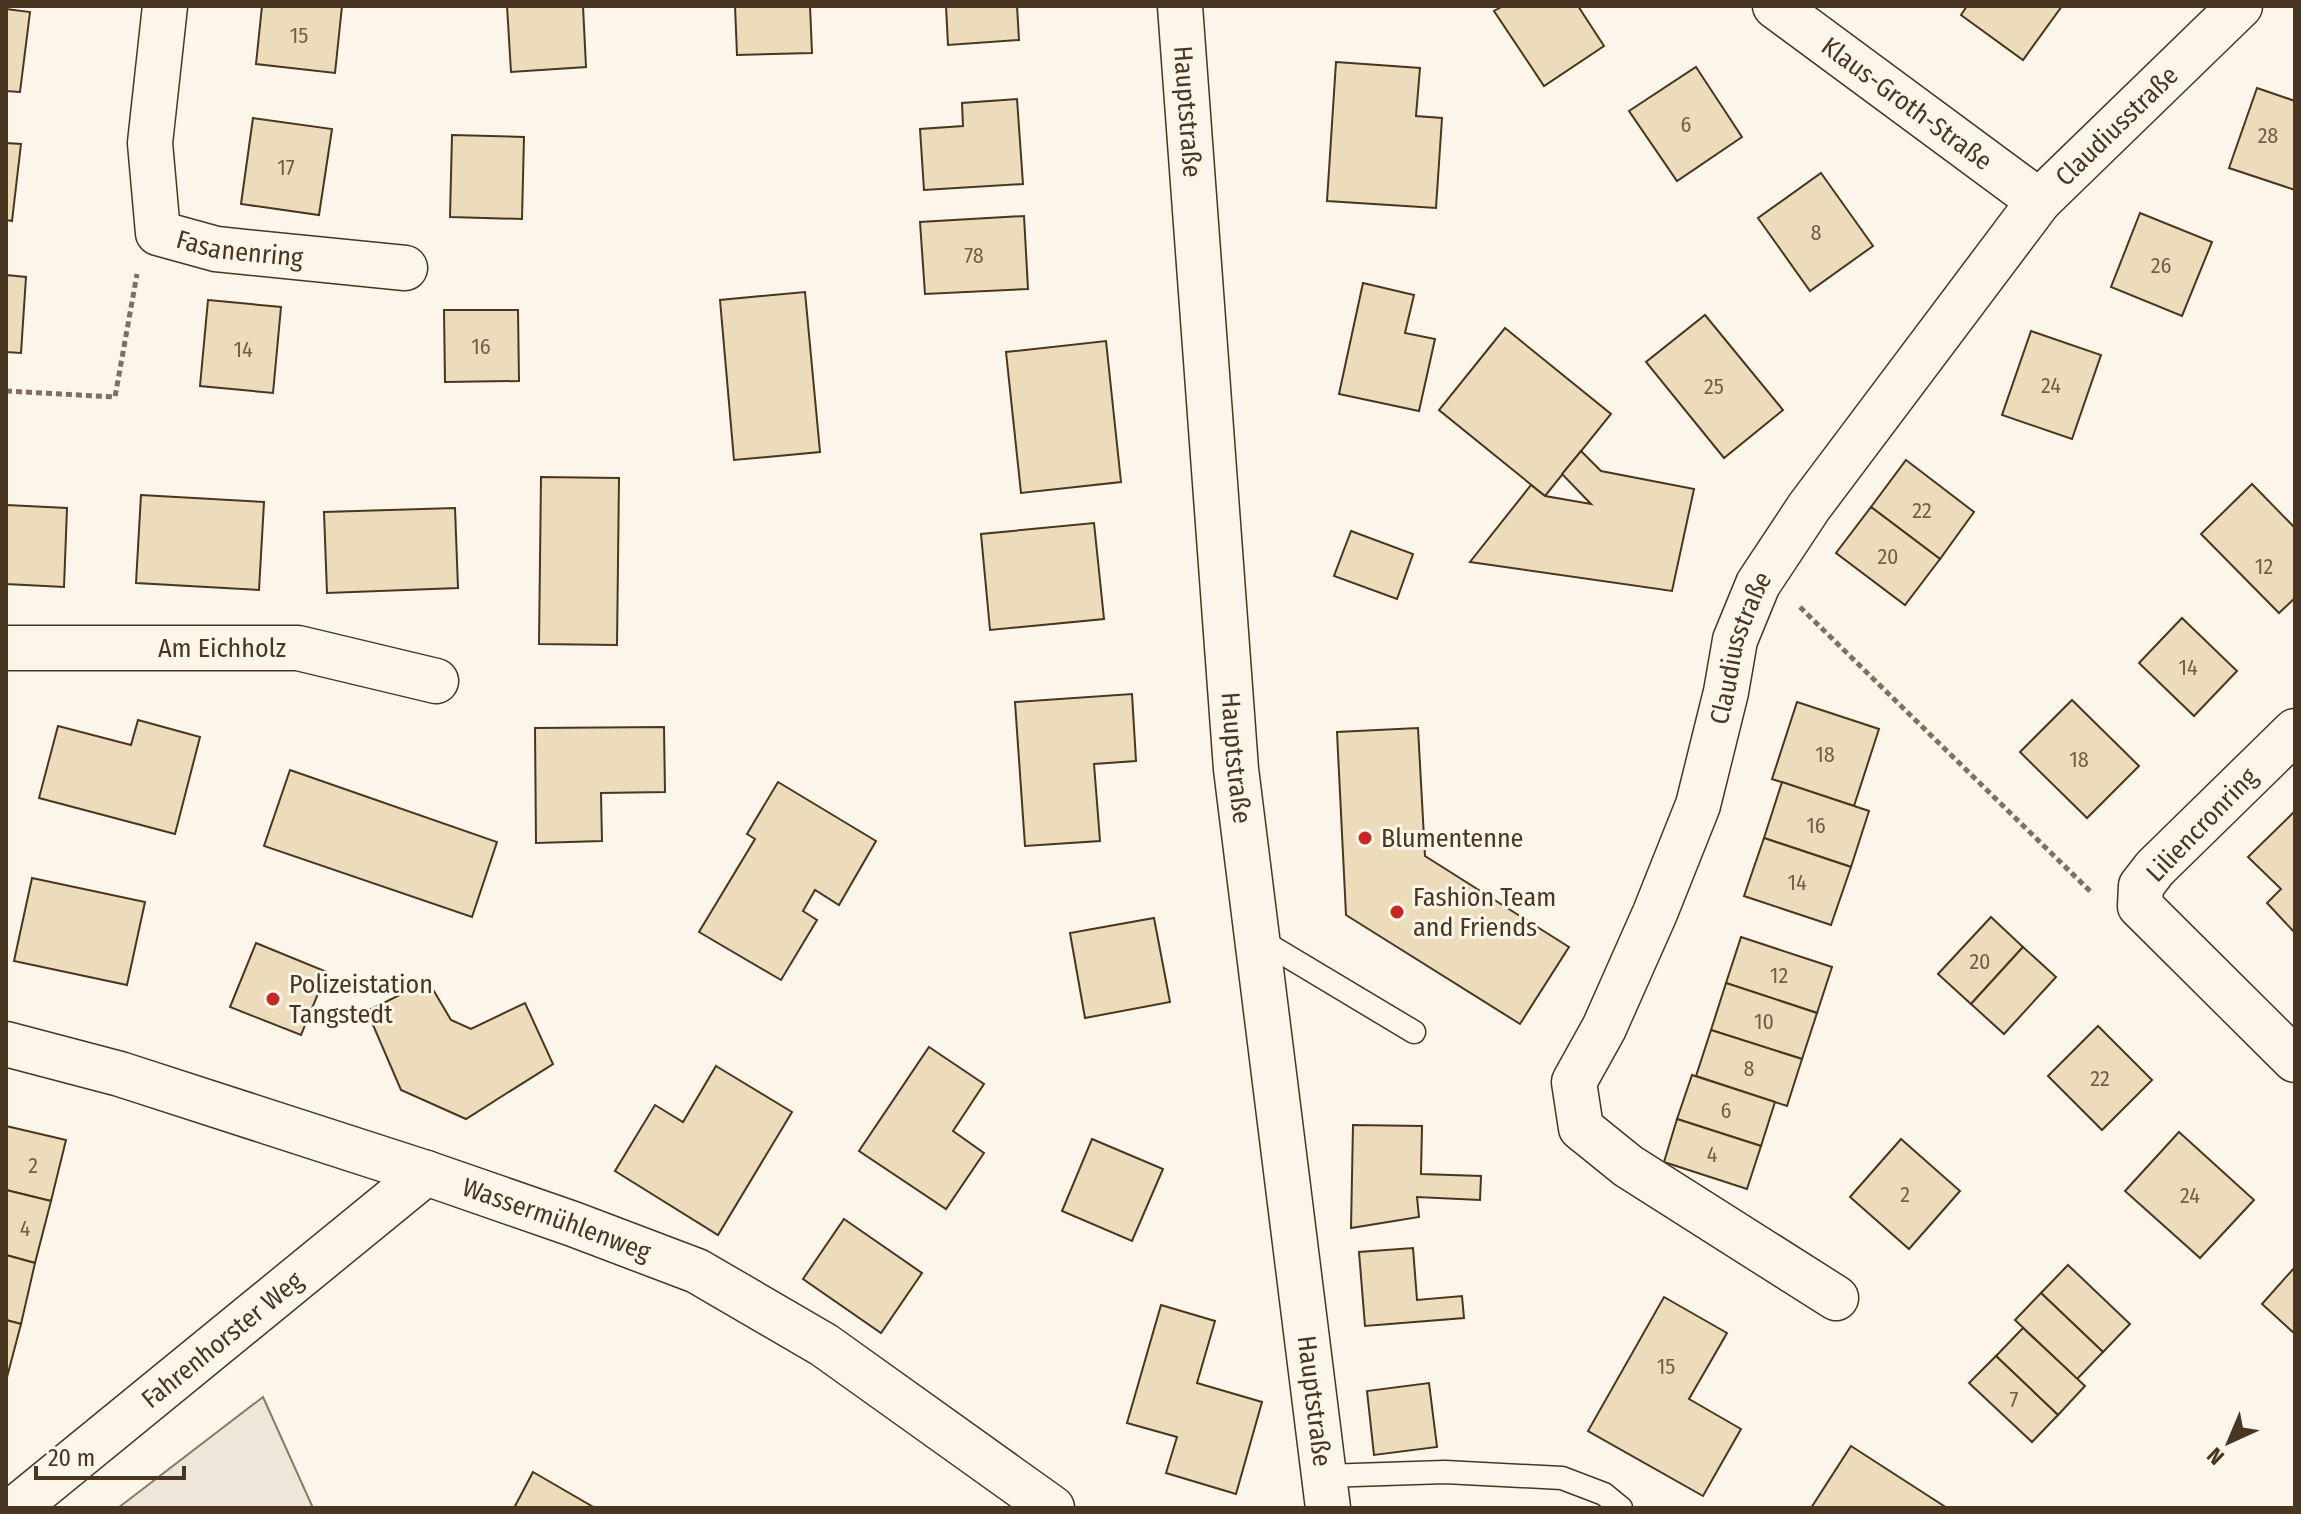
<svg xmlns="http://www.w3.org/2000/svg" width="2301" height="1514" font-family="'Fira Sans Condensed',sans-serif">
  <rect width="100%" height="100%" fill="#fbf6e9"/>
  <!-- green -->
  <path fill="#ede6d9" stroke="#887966" stroke-width="2" d="M263,1397L313,1508H118Z"/>
  <!-- building -->
  <g fill="#ecdcbc" stroke="#4a3520" stroke-width="2">
    <path d="M262,6H342L335,73L256,64Z"/>
    <path d="M507,6H583L586,67L511,72Z"/>
    <path d="M735,6H810L812,53L737,55Z"/>
    <path d="M946,6H1017L1019,40L948,45Z"/>
    <path d="M1503,6H1578L1604,46L1544,86L1494,11Z"/>
    <path d="M1967,6H2062L2023,60L1961,15Z"/>
    <path d="M6,9L30,12L20,92L6,91Z"/>
    <path d="M1336,62L1420,68L1416,116L1442,118L1436,208L1327,201Z"/>
    <path d="M1696,67L1742,137L1677,181L1629,111Z"/>
    <path d="M2257,88L2295,101V190L2229,168Z"/>
    <path d="M1017,99L1023,184L924,190L920,129L963,126L962,103Z"/>
    <path d="M253,118L332,129L319,215L241,204Z"/>
    <path d="M452,135L524,137L522,219L450,217Z"/>
    <path d="M6,143L21,144L12,221L6,220Z"/>
    <path d="M1821,173L1873,246L1810,291L1758,218Z"/>
    <path d="M2140,213L2212,242L2182,316L2111,287Z"/>
    <path d="M1024,216L1028,289L925,294L920,222Z"/>
    <path d="M6,275L26,277L21,353L6,352Z"/>
    <path d="M1363,283L1414,295L1405,333L1435,339L1419,411L1339,394Z"/>
    <path d="M805,292L820,452L734,460L720,300Z"/>
    <path d="M208,300L281,307L273,393L200,386Z"/>
    <path d="M444,310H518L519,381L445,382Z"/>
    <path d="M1705,315L1783,410L1724,458L1646,362Z"/>
    <path d="M1505,328L1611,414L1545,496L1439,410Z"/>
    <path d="M2031,331L2101,355L2072,439L2002,415Z"/>
    <path d="M1106,341L1121,482L1021,493L1006,352Z"/>
    <path d="M1581,451L1601,471L1694,489L1672,591L1470,562L1531,485L1545,496L1591,504L1562,474Z"/>
    <path d="M1906,460L1974,512L1940,559L1871,507Z"/>
    <path d="M541,477L619,478L617,645L539,644Z"/>
    <path d="M2252,484L2295,528V598L2279,613L2201,534Z"/>
    <path d="M141,495L264,502L259,590L136,583Z"/>
    <path d="M6,505L67,508L64,587L6,584Z"/>
    <path d="M1871,507L1940,559L1905,605L1836,553Z"/>
    <path d="M455,508L458,588L327,593L324,512Z"/>
    <path d="M1094,523L1104,619L990,630L981,534Z"/>
    <path d="M1351,531L1413,554L1397,599L1334,576Z"/>
    <path d="M2182,618L2237,671L2194,716L2139,663Z"/>
    <path d="M1132,694L1136,761L1094,764L1100,841L1025,846L1015,702Z"/>
    <path d="M2072,700L2139,766L2087,818L2020,752Z"/>
    <path d="M1797,702L1879,729L1854,806L1772,779Z"/>
    <path d="M138,720L200,737L175,834L39,798L58,726L131,745Z"/>
    <path d="M664,727L665,792L601,793L602,841L536,843L535,728Z"/>
    <path d="M1418,728L1425,856L1569,947L1520,1024L1346,915L1337,732Z"/>
    <path d="M290,770L497,842L472,917L264,846Z"/>
    <path d="M778,782L876,841L839,905L815,890L803,911L817,920L781,980L699,932L755,839L747,834Z"/>
    <path d="M1782,782L1869,811L1851,867L1764,838Z"/>
    <path d="M2295,811V933L2267,903L2281,889L2248,857Z"/>
    <path d="M1764,838L1851,867L1831,925L1744,896Z"/>
    <path d="M32,878L145,902L127,985L14,961Z"/>
    <path d="M1991,917L2023,947L1971,1004L1938,974Z"/>
    <path d="M1154,918L1170,1002L1085,1018L1070,933Z"/>
    <path d="M1741,937L1832,967L1817,1013L1726,983Z"/>
    <path d="M256,943L327,972L301,1035L230,1007Z"/>
    <path d="M2023,947L2056,977L2004,1034L1971,1004Z"/>
    <path d="M428,981L451,1020L471,1029L525,1003L553,1064L466,1119L401,1090L367,1011Z"/>
    <path d="M1726,983L1817,1013L1802,1059L1711,1030Z"/>
    <path d="M2098,1026L2152,1080L2102,1130L2048,1076Z"/>
    <path d="M1711,1030L1802,1059L1787,1106L1696,1076Z"/>
    <path d="M929,1047L984,1084L953,1131L984,1153L946,1209L859,1151Z"/>
    <path d="M716,1066L792,1112L718,1235L615,1171L655,1105L683,1122Z"/>
    <path d="M1692,1075L1775,1102L1761,1146L1677,1119Z"/>
    <path d="M1677,1119L1761,1146L1747,1189L1664,1162Z"/>
    <path d="M1353,1125L1422,1126L1421,1174L1481,1176L1480,1200L1417,1197L1419,1217L1351,1228Z"/>
    <path d="M6,1126L66,1140L51,1201L6,1190Z"/>
    <path d="M2179,1132L2254,1200L2200,1258L2125,1191Z"/>
    <path d="M1092,1139L1163,1169L1132,1241L1062,1211Z"/>
    <path d="M1901,1139L1960,1191L1909,1249L1850,1197Z"/>
    <path d="M6,1190L51,1201L35,1263L6,1255Z"/>
    <path d="M844,1219L922,1273L881,1333L803,1279Z"/>
    <path d="M1413,1248L1417,1300L1462,1296L1464,1318L1365,1326L1359,1252Z"/>
    <path d="M6,1255L35,1263L21,1324L6,1320Z"/>
    <path d="M2068,1265L2130,1324L2103,1352L2041,1293Z"/>
    <path d="M2295,1267V1334L2262,1304Z"/>
    <path d="M2041,1293L2103,1352L2077,1379L2015,1320Z"/>
    <path d="M1664,1297L1727,1333L1689,1399L1741,1429L1703,1496L1588,1431Z"/>
    <path d="M1161,1305L1215,1321L1197,1383L1262,1402L1236,1494L1166,1473L1177,1437L1127,1423Z"/>
    <path d="M6,1320L21,1324L6,1381Z"/>
    <path d="M2023,1328L2085,1386L2058,1415L1996,1356Z"/>
    <path d="M1996,1356L2058,1415L2032,1442L1969,1383Z"/>
    <path d="M1429,1383L1437,1447L1374,1455L1367,1391Z"/>
    <path d="M1851,1446L1947,1508H1811Z"/>
    <path d="M533,1472L595,1508H514Z"/>
  </g>
  <g fill="none" stroke-linecap="round" stroke-linejoin="round">
    <!-- lane casing -->
    <g stroke="#4a3520" stroke-width="25">
      <g id="lane">
        <path d="M1257,938L1414,1032"/>
        <path d="M1324,1476L1445,1472L1562,1478L1604,1494L1621,1508"/>
      </g>
    </g>
    <!-- street casing -->
    <g stroke="#4a3520" stroke-width="47">
      <g id="street">
        <path id="s1" d="M165,6L150,143L158,233L216,249L405,268"/>
        <path id="s2" d="M1775,6L2039,201"/>
        <path id="s3" d="M6,648H298L436,681"/>
        <path d="M2295,731L2155,868L2141,886L2140,906L2295,1060"/>
        <path id="s4" d="M6,1044L120,1074L426,1173L573,1224L697,1271L824,1345L1052,1508"/>
        <path id="s5" d="M1836,1298L1628,1166L1581,1128L1574,1082L1604,1028L1655,913L1698,805L1726,692L1735,640L1758,584L1809,507L2039,201L2240,6"/>
        <path id="s6" d="M16,1508L426,1173"/>
      </g>
    </g>
    <!-- secondary casing -->
    <g stroke="#4a3520" stroke-width="47">
      <g id="secondary">
        <path id="s7" d="M1180,6L1236,769L1328,1508"/>
      </g>
    </g>
    <!-- path -->
    <g stroke="#7f6f5c" stroke-width="5" stroke-dasharray="6 4" stroke-linecap="butt">
      <path d="M6,391L115,397L137,274"/>
      <path d="M1800,607L2093,894"/>
    </g>
    <!-- lane -->
    <use href="#lane" stroke="#fbf6e9" stroke-width="22"/>
    <!-- street -->
    <use href="#street" stroke="#fbf6e9" stroke-width="44"/>
    <!-- secondary -->
    <use href="#secondary" stroke="#fbf6e9" stroke-width="44"/>
  </g>
  <!-- markers -->
  <g fill="#c62828" stroke="#fbf6e9" stroke-width="3">
    <circle cx="1365" cy="838" r="8"/>
    <circle cx="1397" cy="912" r="8"/>
    <circle cx="273" cy="999" r="8"/>
  </g>
  <g text-anchor="middle" dominant-baseline="central" stroke-width="6" stroke-linejoin="round" paint-order="stroke">
    <!-- number labels -->
    <g font-size="22" fill="#725f47">
      <text x="299" y="35">15</text>
      <text x="1686" y="124">6</text>
      <text x="2268" y="135">28</text>
      <text x="286" y="167">17</text>
      <text x="1816" y="232">8</text>
      <text x="974" y="255">78</text>
      <text x="2161" y="265">26</text>
      <text x="481" y="346">16</text>
      <text x="243" y="349">14</text>
      <text x="2051" y="385">24</text>
      <text x="1714" y="386">25</text>
      <text x="1922" y="510">22</text>
      <text x="1888" y="556">20</text>
      <text x="2264" y="566">12</text>
      <text x="2188" y="667">14</text>
      <text x="1825" y="754">18</text>
      <text x="2079" y="759">18</text>
      <text x="1816" y="825">16</text>
      <text x="1797" y="882">14</text>
      <text x="1980" y="961">20</text>
      <text x="1779" y="975">12</text>
      <text x="1764" y="1021">10</text>
      <text x="1749" y="1068">8</text>
      <text x="2100" y="1078">22</text>
      <text x="1726" y="1110">6</text>
      <text x="1712" y="1154">4</text>
      <text x="33" y="1165">2</text>
      <text x="1905" y="1194">2</text>
      <text x="2190" y="1195">24</text>
      <text x="25" y="1228">4</text>
      <text x="1666" y="1366">15</text>
      <text x="2014" y="1399">7</text>
    </g>
    <!-- street labels -->
    <g font-size="26" fill="#4a3520" stroke="#fbf6e9">
      <text stroke="none"><textPath href="#s2" startOffset="164">Klaus-Groth-Straße</textPath></text>
      <text stroke="none"><textPath href="#s7" startOffset="106">Hauptstraße</textPath></text>
      <text stroke="none"><textPath href="#s5" startOffset="1470">Claudiusstraße</textPath></text>
      <text stroke="none"><textPath href="#s1" startOffset="312">Fasanenring</textPath></text>
      <text stroke="none"><textPath href="#s3" startOffset="216">Am Eichholz</textPath></text>
      <text stroke="none"><textPath href="#s5" startOffset="820">Claudiusstraße</textPath></text>
      <text stroke="none"><textPath href="#s7" startOffset="754">Hauptstraße</textPath></text>
      <text transform="translate(2202 825) rotate(-46)">Liliencronring</text>
      <text stroke="none"><textPath href="#s4" startOffset="578">Wassermühlenweg</textPath></text>
      <text stroke="none"><textPath href="#s6" startOffset="266">Fahrenhorster Weg</textPath></text>
      <text stroke="none"><textPath href="#s7" startOffset="1402">Hauptstraße</textPath></text>
    </g>
    <!-- poi labels -->
    <g font-size="26" fill="#4a3520" stroke="#fbf6e9" text-anchor="start">
      <text x="1381" y="838">Blumentenne</text>
      <text x="1413" y="897">Fashion Team<tspan x="1413" dy="30">and Friends</tspan></text>
      <text x="289" y="984">Polizeistation<tspan x="289" dy="30">Tangstedt</tspan></text>
    </g>
  </g>
  <!-- border -->
  <rect width="2301" height="1514" fill="none" stroke="#4a3520" stroke-width="16"/>
  <!-- north arrow -->
  <g transform="translate(2229 1442) rotate(224)" stroke="#fbf6e9" stroke-width="6" paint-order="stroke">
  <path d="M0-6L14 30L0 20L-14 30Z" fill="#4a3520"/>
  <text y="-12" font-size="22" font-weight="bold" text-anchor="middle" fill="#4a3520">N</text>
  </g>
  <!-- scale -->
  <path d="M36 1466v12h148v-12" fill="none" stroke="#4a3520" stroke-width="4"/>
  <text x="48" y="1466" font-size="24" fill="#4a3520" stroke="#fbf6e9" stroke-width="6" paint-order="stroke">20 m</text>
</svg>
